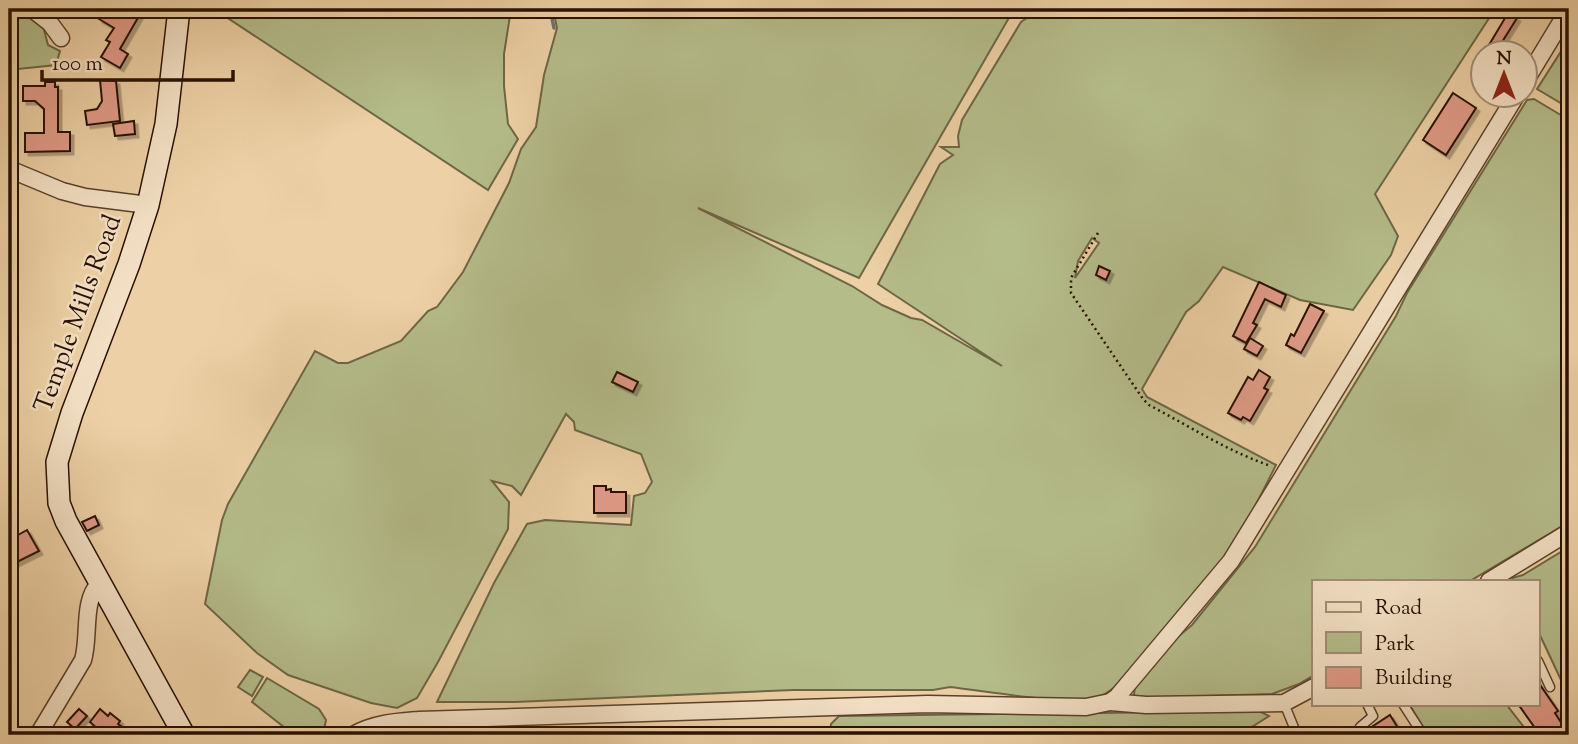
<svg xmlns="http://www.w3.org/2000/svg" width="1578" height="744" font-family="'Sorts Mill Goudy',serif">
  <defs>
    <filter id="shadow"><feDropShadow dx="3.5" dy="3.5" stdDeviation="0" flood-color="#0004"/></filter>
  </defs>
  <rect width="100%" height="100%" fill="#edd0a5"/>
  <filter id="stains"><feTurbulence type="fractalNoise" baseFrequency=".00286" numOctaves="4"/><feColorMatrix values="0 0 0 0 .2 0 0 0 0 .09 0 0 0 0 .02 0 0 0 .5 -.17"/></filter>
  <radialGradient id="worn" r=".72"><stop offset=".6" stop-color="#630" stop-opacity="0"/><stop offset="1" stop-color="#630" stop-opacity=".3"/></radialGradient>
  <!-- green -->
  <g fill="#b4bc8a" stroke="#6e6646" stroke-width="2" fill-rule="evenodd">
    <path d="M9,9H22L43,26L48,45L60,51L56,65L9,70Z"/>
    <path d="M214,9H511L504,54V86L508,124L518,139L488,190Z"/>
    <path d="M553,9H1014L859,278L698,208L852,286L882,305L911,318L922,320L1002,366L878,284L940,164L953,155L941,147H959L958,136L962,120L1021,22L1031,15L1034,9H1495L1375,194L1398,236L1391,255L1353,310L1300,300L1223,267L1199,301L1186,312L1142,389L1147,397L1276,465L1238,540L1129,673C1120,682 1110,693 1098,697C1067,706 986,691 950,687L933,690H793L515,702H437L494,583L527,524L545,520L631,525L634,496L645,493L652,482L641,454L575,430L574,422L566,414L521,495L512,486L492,481L509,502L508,529L438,662L417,698L397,708L371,703L288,675L257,653L205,604L222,520L228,504L315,351L338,363H348L401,341L428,311L437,307L463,272L509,183L521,149L536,127L544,75L557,28ZM1092,238L1099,243L1075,278L1078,261Z"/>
    <path d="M1569,39V108L1537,89Z"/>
    <path d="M1534,99L1569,120V522L1470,581H1314V675L1299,684L1272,694L1138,698L1134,695L1135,686L1174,640L1192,625L1255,547L1396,316L1407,293L1527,100Z"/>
    <path d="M1569,547V697L1538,631V581H1514L1512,578L1523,575Z"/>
    <path d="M250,670L263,677L252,696L238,687Z"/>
    <path d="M267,678L319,709L326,720L323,735H294L252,702Z"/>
    <path d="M1409,704H1506L1530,735H1428Z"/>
    <path d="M1259,711L1269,716L1239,735H830L831,724L839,716Z"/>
  </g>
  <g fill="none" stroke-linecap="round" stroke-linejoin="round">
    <!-- stream -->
    <path stroke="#6c7565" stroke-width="3.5" d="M550,9L554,28"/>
  </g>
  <!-- building -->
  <g fill="#e19b88" stroke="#291101" stroke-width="2" filter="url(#shadow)">
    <path d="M105,9H113L121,13L123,9H143L120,49L128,54L120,68L101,57L110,42L106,40L114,28L99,19Z"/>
    <path d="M1508,13L1517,18L1497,50L1489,45Z"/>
    <path d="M100,80L116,81L120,121L87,125L85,111L97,109L102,101Z"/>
    <path d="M45,82H55V87H58V132H70V151L25,152V133H44V109L35,101H23V86H45Z"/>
    <path d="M1453,93L1476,108L1446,155L1423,140Z"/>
    <path d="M134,121L135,134L115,136L113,124Z"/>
    <path d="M1099,266L1110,271L1106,280L1096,275Z"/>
    <path d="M1259,282L1286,295L1281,307L1265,299L1253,323L1257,325L1246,343L1233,336Z"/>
    <path d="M1310,304L1324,311L1301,353L1286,345L1291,334L1294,336Z"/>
    <path d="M1250,338L1263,346L1257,356L1244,349Z"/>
    <path d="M1259,370L1270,377L1264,388L1268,390L1250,421L1243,417L1241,420L1228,413L1248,377L1253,380Z"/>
    <path d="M617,372L638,382L633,392L612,382Z"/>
    <path d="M594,486H606V490L611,489V492H626V513H594Z"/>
    <path d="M95,516L99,525L87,531L82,522Z"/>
    <path d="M27,530L39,551L9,566V540Z"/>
    <path d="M1538,682L1558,711L1555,713L1569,735H1540L1518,704H1538Z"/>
    <path d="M79,709L87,716L75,729L67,722Z"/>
    <path d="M100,709L108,716L110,713L120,721L118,724L122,727L115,735H95L99,730L90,722Z"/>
    <path d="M1390,715L1398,728L1387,735H1375L1370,728Z"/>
  </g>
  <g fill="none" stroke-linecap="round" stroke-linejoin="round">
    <!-- lane casing -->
    <g stroke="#5a412a" stroke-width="11">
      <g id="lane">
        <path d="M1538,661L1550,687"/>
        <path d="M1284,703L1297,735"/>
        <path d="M1403,704L1423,735"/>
        <path d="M1360,727L1373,716L1367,704"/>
      </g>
    </g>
    <!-- street casing -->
    <g stroke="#5a412a" stroke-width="19">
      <g id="street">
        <path d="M32,9L50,23L61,38"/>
        <path d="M1526,80L1569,9"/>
        <path d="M9,169L62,191L85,197L148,205"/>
        <path d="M1489,581L1569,532"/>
        <path d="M1110,702L1146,705L1284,703L1314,687"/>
        <path d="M38,735L83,660C90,637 82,601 99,584"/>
        <path d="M353,735C375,723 395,722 419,720L928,704L1086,707L1110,702L1117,697L1231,561L1517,94"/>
      </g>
    </g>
    <!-- secondary casing -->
    <g stroke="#291101" stroke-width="24">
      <path id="secondary" d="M179,9L166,124L148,205L129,264L72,413L57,462L59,503L66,521L184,735"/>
    </g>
    <!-- path -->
    <path stroke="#291101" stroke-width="2.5" stroke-dasharray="2 3.5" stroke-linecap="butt" d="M1098,233L1071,278V293L1143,399L1149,405C1189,426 1229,452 1271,466"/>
    <!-- lane -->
    <use href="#lane" stroke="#f3e0c4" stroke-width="8"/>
    <!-- street -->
    <use href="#street" stroke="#f3e0c4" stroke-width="16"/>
    <!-- secondary -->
    <use href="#secondary" stroke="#f3e0c4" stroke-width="21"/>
  </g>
  <g text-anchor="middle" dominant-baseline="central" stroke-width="5" stroke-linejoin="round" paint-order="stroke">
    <!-- street labels -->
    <g font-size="26" fill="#291101" stroke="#f3e0c4">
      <text transform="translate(79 314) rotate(-70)">Temple Mills Road</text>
    </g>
  </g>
  <!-- margin -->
  <rect width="1578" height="744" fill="none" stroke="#edd0a5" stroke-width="35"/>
  <rect x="10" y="10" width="1557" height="723" fill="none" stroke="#291101" stroke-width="3.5"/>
  <rect x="18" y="18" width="1543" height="709" fill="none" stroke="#291101" stroke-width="2"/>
  <!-- legend -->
  <rect x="1312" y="580" width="228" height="126" fill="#f3e0c4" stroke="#a28d76" stroke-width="2"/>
  <rect x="1326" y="602" width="35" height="10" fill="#f3e0c4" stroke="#a28d76" stroke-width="2"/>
  <text x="1375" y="614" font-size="21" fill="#291101">Road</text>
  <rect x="1326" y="632" width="35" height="21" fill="#b4bc8a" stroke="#a28d76" stroke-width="2"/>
  <text x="1375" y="650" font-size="21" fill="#291101">Park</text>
  <rect x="1326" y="667" width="35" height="21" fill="#e19b88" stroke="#a28d76" stroke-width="2"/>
  <text x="1375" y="684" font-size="21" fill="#291101">Building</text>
  <!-- north arrow -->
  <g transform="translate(1504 74)"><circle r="33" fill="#f3e0c4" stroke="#a28d76" stroke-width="2"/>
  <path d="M0-5L12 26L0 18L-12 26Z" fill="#8f2418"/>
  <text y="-10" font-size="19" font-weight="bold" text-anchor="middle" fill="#291101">N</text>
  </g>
  <!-- scale -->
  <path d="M42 70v10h191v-10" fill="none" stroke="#291101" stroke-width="3.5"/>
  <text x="52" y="70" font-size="21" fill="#291101" stroke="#f3e0c4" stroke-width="5" paint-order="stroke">100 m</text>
  <rect width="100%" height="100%" filter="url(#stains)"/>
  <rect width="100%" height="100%" fill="url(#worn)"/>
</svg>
